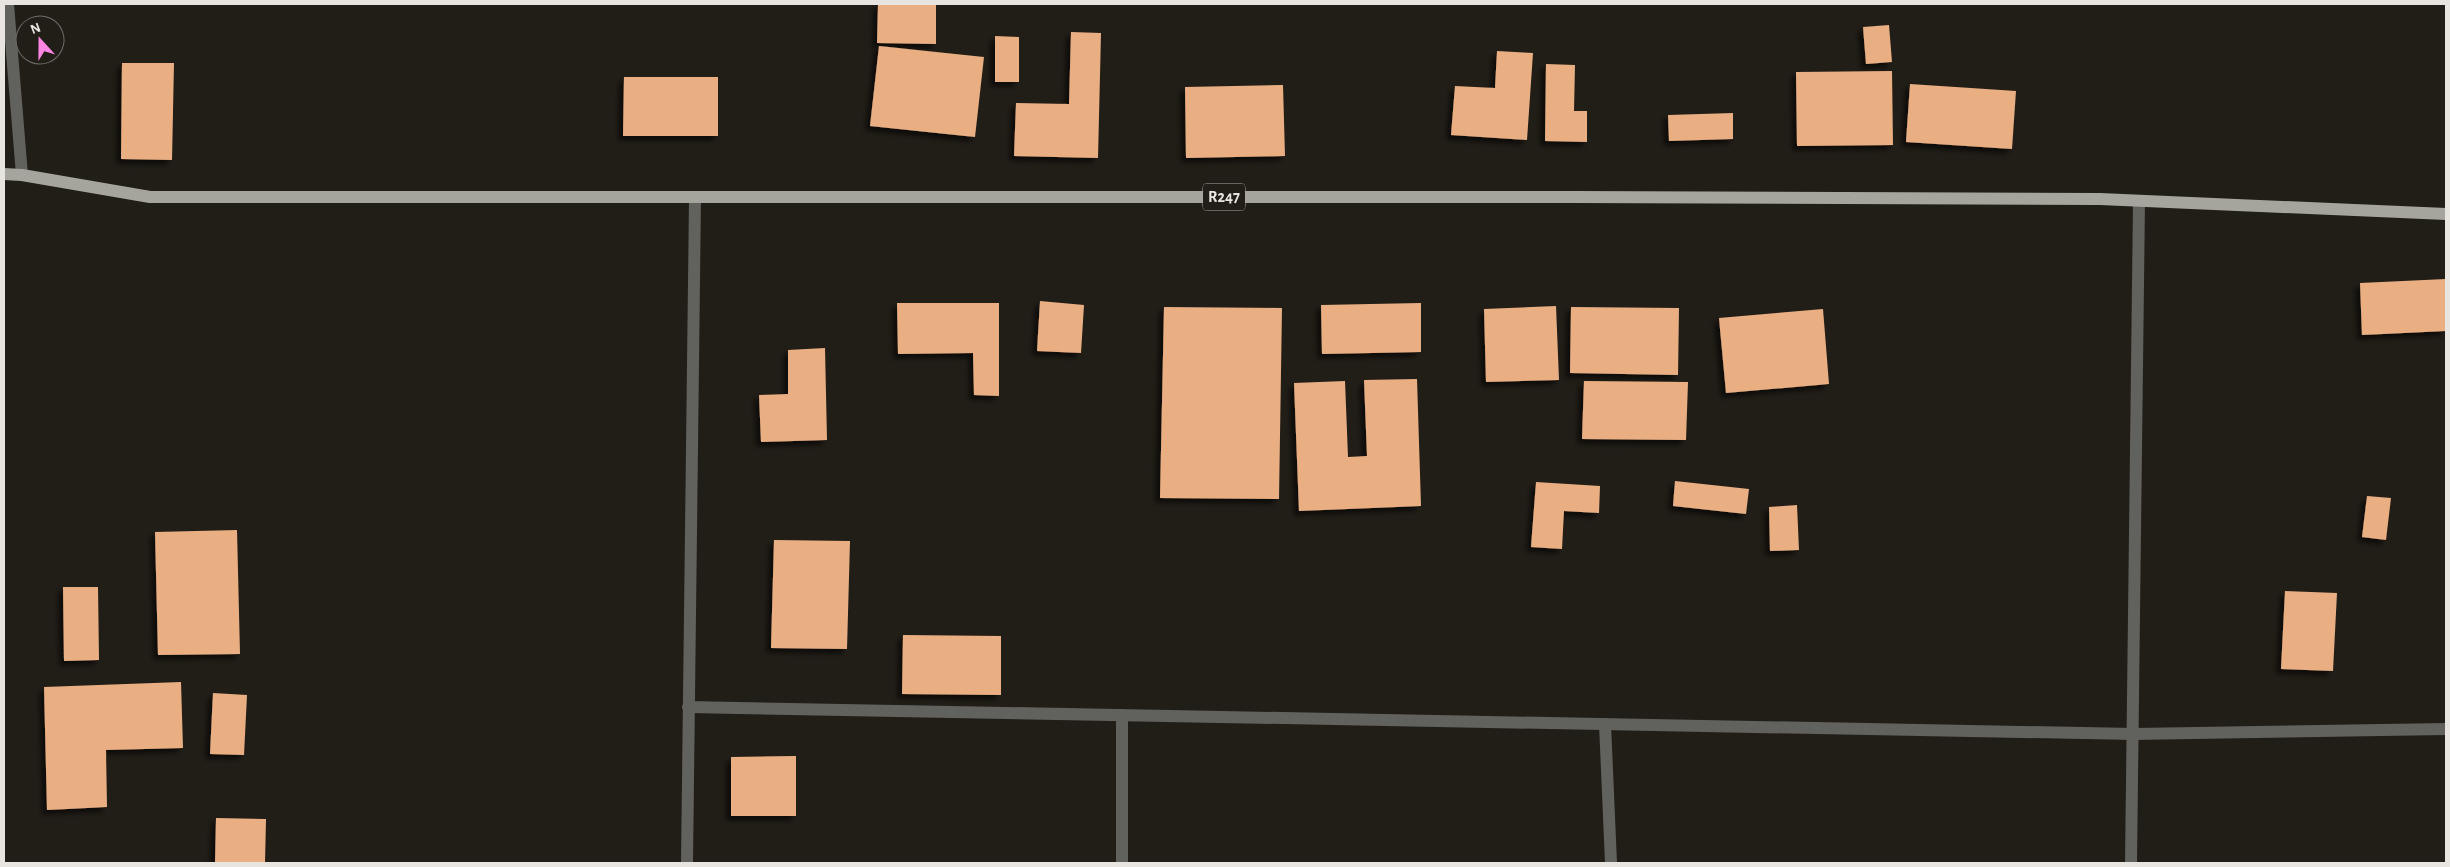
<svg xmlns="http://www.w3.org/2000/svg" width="2450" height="867" font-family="'Alegreya Sans',sans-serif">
  <defs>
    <filter id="shadow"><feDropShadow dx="-4.5" dy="4.5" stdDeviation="2.5" flood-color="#0009"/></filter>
  </defs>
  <rect width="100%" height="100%" fill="#211d17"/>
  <!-- building -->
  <g fill="#e9af83" filter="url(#shadow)">
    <path d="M878,4H936V44L877,43Z"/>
    <path d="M1889,25L1892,62L1866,64L1863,27Z"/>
    <path d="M1071,32L1101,33L1098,158L1014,156L1016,103L1069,104Z"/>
    <path d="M995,36L1019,37V82H995Z"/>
    <path d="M879,46L984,57L975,137L870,126Z"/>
    <path d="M1497,51L1533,53L1527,140L1451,135L1455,86L1495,88Z"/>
    <path d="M122,63H174L172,160L121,159Z"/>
    <path d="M1546,64L1575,65L1574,111H1587V142L1545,141Z"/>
    <path d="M1892,71L1893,145L1797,146L1796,72Z"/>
    <path d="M624,77H718V136H623Z"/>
    <path d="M1910,84L2016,91L2012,149L1906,142Z"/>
    <path d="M1283,85L1285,156L1186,158L1185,87Z"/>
    <path d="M1733,113V139L1669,141L1668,115Z"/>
    <path d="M2446,279V331L2362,335L2360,283Z"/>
    <path d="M1040,301L1084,305L1081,353L1037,351Z"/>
    <path d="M897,303H999V396L974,395L973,353L898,354Z"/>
    <path d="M1421,303V352L1322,354L1321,305Z"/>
    <path d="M1556,306L1559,380L1486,382L1484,309Z"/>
    <path d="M1164,307L1282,308L1279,499L1160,498Z"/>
    <path d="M1571,307L1679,308L1678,375L1570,373Z"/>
    <path d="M1823,309L1829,384L1726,393L1719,318Z"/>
    <path d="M825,348L827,440L761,442L759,395L788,394V350Z"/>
    <path d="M1417,379L1421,506L1299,511L1294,383L1345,381L1348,457L1367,456L1364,380Z"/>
    <path d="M1584,381L1688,382L1686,440L1582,439Z"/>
    <path d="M1675,481L1749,489L1746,514L1673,506Z"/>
    <path d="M1536,482L1600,486L1599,513L1564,511L1562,549L1531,547Z"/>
    <path d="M2367,496L2391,498L2386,540L2362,537Z"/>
    <path d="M1797,505L1799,550L1770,551L1769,507Z"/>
    <path d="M237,530L240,654L158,655L155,532Z"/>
    <path d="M774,540L850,541L847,649L771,648Z"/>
    <path d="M63,587H98L99,660L64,661Z"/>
    <path d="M2285,591L2337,593L2333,671L2281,669Z"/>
    <path d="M903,635L1001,636V695L902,694Z"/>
    <path d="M181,682L183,748L106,750L107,807L47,810L44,687Z"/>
    <path d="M213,693L247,695L244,755L210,754Z"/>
    <path d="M796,756V816H731V757Z"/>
    <path d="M216,818L266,819L265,863H215Z"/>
  </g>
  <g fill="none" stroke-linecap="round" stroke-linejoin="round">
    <!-- minor -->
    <g stroke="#61615d" stroke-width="12">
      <path d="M8,4L22,175"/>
      <path d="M688,707L2134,734L2446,729"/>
      <path d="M1605,724L1611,863"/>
      <path d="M687,863L695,198"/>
      <path d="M1122,863V715"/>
      <path d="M2131,863L2139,201"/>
    </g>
    <!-- primary -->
    <path stroke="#a6a59d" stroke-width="12" d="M4,174L22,175L150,197H1572L2100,199L2446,214"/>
  </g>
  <g text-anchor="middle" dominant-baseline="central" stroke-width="5" stroke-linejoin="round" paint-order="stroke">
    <!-- shield labels -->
    <rect fill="#211d17" stroke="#aca9a4" stroke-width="1" x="1203" y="183.5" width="42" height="27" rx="4"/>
    <g font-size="16" font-weight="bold" fill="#e8e5e1">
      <text x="1224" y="197">R247</text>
    </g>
  </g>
  <!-- border -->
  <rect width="2450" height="867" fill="none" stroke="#e8e5e1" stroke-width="10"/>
  <!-- north arrow -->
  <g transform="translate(40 40) rotate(339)"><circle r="24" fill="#211d17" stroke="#716d68"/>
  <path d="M0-4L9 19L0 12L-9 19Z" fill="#fd86e2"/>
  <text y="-8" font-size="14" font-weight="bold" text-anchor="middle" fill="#e8e5e1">N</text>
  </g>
</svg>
